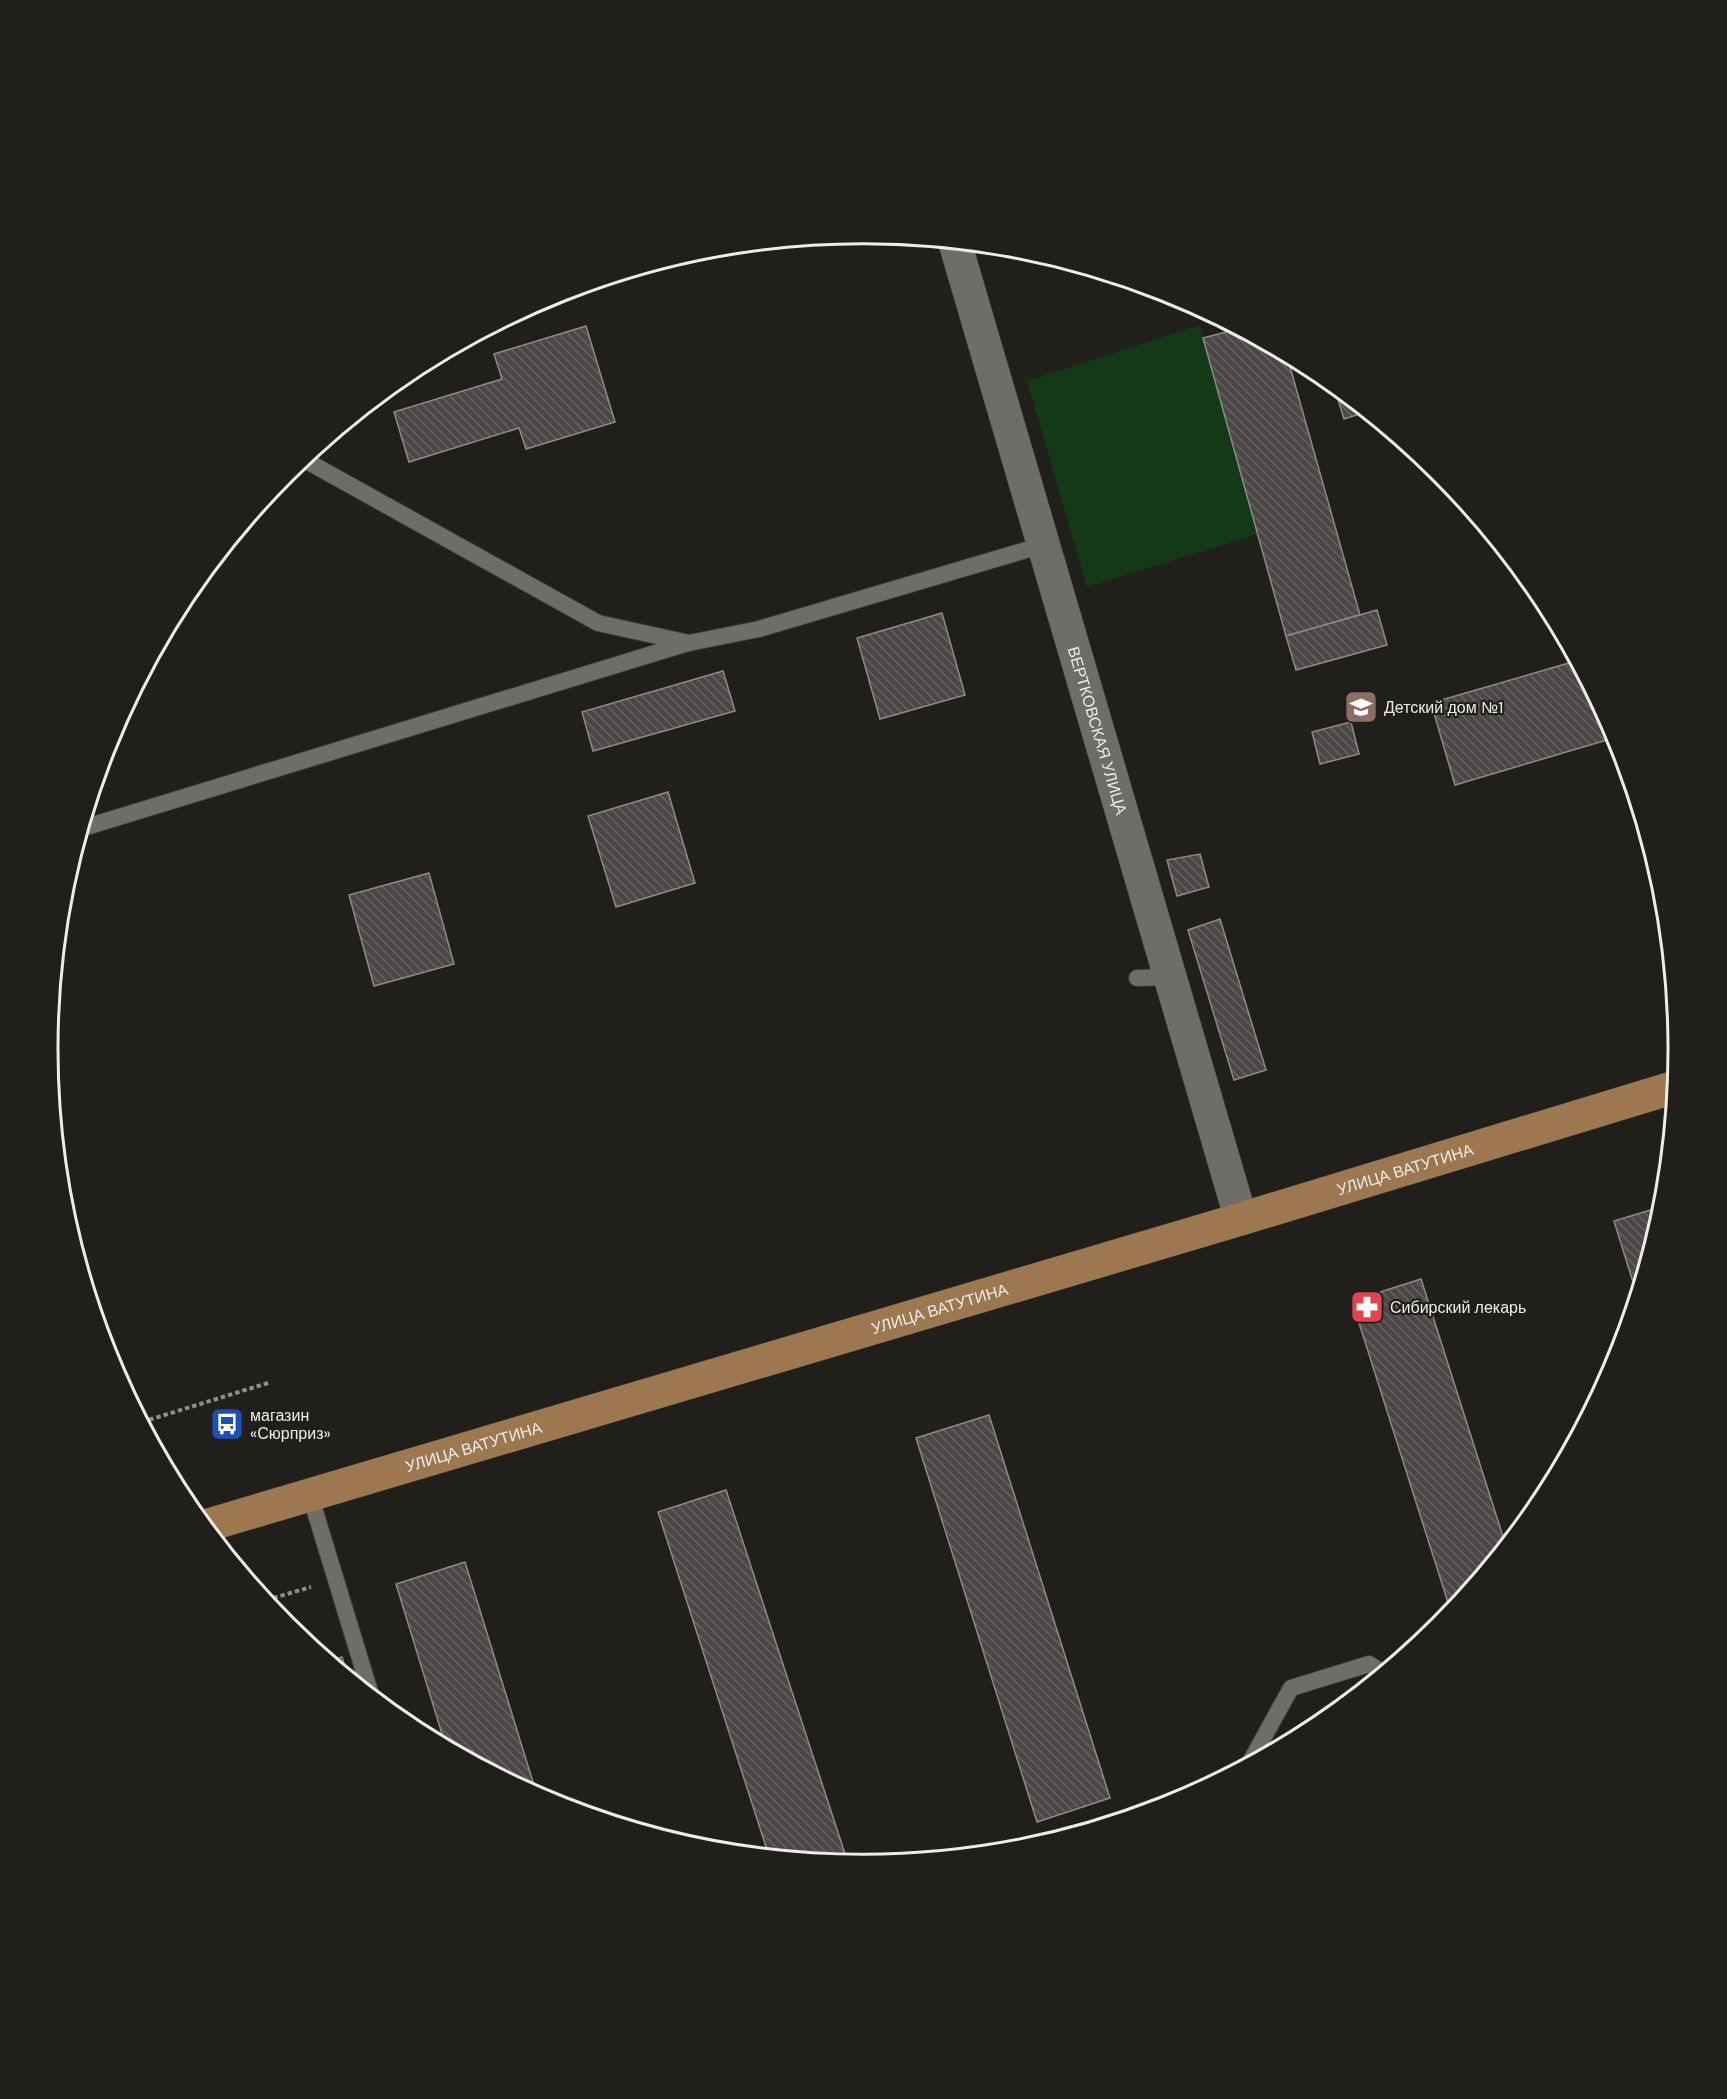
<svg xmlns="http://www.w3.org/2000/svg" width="1727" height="2099" font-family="'DM Sans',sans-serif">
  <defs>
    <pattern id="building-back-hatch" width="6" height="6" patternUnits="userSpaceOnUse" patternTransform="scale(1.5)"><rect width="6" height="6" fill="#4c4747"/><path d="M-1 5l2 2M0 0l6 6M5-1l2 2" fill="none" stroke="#666262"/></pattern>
  </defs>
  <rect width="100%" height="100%" fill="#201f1c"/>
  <!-- park -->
  <path fill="#133916" d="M1200,325L1258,534L1087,587L1027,381Z"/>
  <!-- building -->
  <g fill="url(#building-back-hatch)" stroke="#8f8a8a" stroke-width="1.5">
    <path d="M586,326L615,422L526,449L519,428L409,462L394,412L502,379L494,354Z"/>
    <path d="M1237,329L1287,356L1360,615L1286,636L1203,338Z"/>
    <path d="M1334,386L1366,412L1344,419Z"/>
    <path d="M1377,610L1387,645L1296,670L1286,636Z"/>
    <path d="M942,613L965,695L880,719L857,638Z"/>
    <path d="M1576,661L1617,737L1455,785L1431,703Z"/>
    <path d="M723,671L735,711L593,751L582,712Z"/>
    <path d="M1351,722L1359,754L1320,764L1312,732Z"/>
    <path d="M668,792L695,883L616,907L588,816Z"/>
    <path d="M1200,854L1209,887L1177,896L1167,860Z"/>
    <path d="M429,873L454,964L374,986L349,895Z"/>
    <path d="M1220,919L1266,1070L1234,1080L1188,930Z"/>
    <path d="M1664,1206L1663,1209L1637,1295L1614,1221Z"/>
    <path d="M1421,1279L1506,1546L1451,1612L1352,1301Z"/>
    <path d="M989,1415L1110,1798L1037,1822L916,1438Z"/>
    <path d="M726,1490L848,1863L769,1856L658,1512Z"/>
    <path d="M465,1562L537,1795L446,1747L396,1584Z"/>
    <path d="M342,1657L348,1677L329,1661Z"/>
  </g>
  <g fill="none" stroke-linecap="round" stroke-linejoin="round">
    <!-- service casing -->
    <g stroke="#3c3b39" stroke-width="18">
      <g id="service">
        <path d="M303,459L598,623L689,643L759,629L1043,545"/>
        <path d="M83,828L688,643"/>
        <path d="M1137,978L1171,977"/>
        <path d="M310,1495L371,1695"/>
        <path d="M1249,1764L1291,1688L1369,1664L1383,1673"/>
      </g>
    </g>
    <!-- tertiary casing -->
    <g stroke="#3c3b39" stroke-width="34">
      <g id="tertiary">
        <path id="s1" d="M955,243L1241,1219"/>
      </g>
    </g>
    <!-- primary casing -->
    <g stroke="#3c3b39" stroke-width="34">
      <g id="primary">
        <path id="s2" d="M205,1526L1241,1219L1675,1087"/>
      </g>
    </g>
    <!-- path -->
    <g stroke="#8f8e8c" stroke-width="4" stroke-dasharray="4.5 3" stroke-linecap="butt">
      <path d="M142,1422L268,1383"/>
      <path d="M266,1600L311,1587"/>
    </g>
    <!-- service -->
    <use href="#service" stroke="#6e6d69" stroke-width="16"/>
    <!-- tertiary -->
    <use href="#tertiary" stroke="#6e6d69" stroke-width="33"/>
    <!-- primary -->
    <use href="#primary" stroke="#9c774f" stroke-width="33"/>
  </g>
  <!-- icons -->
  <defs>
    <g id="school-square" transform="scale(1.725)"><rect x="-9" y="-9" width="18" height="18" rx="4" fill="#8d6e63" stroke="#201f1c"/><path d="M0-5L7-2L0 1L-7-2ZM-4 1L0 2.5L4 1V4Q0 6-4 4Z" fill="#fff"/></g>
    <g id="pharmacy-square" transform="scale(1.725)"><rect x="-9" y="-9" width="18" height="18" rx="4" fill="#e0444e" stroke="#201f1c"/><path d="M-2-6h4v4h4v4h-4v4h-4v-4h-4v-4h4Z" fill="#fff"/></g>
    <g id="bus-square" transform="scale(1.725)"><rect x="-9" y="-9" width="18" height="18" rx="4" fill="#1a4fb4" stroke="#201f1c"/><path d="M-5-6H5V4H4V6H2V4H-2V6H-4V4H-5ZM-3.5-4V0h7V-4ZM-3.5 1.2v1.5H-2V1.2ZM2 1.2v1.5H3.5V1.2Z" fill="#fff"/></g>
  </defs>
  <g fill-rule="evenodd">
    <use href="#school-square" x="1361" y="707"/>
    <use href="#pharmacy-square" x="1367" y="1307"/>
    <use href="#bus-square" x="227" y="1424"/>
  </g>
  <g text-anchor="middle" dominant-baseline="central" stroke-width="4.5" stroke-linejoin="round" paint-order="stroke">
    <!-- poi labels -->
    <g font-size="16" fill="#edecea" stroke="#201f1c" text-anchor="start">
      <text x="1384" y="707">Детский дом №1</text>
      <text x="1390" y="1307">Сибирский лекарь</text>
      <text x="250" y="1415">магазин<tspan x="250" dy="18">«Сюрприз»</tspan></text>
    </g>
    <!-- street labels -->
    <g font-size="16" fill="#edecea" stroke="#201f1c">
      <text stroke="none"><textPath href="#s1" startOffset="508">ВЕРТКОВСКАЯ УЛИЦА</textPath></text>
      <text stroke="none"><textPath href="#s2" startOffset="1252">УЛИЦА ВАТУТИНА</textPath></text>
      <text stroke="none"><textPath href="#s2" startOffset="766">УЛИЦА ВАТУТИНА</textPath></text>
      <text stroke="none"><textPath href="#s2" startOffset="280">УЛИЦА ВАТУТИНА</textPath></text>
    </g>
  </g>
  <!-- crop -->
  <path d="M0 0H1727V2099H0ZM58 1049a805 805 0 1 1 1610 0a805 805 0 1 1-1610 0Z" fill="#201f1c" fill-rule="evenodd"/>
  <path fill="none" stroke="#edecea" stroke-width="3" d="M58 1049a805 805 0 1 1 1610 0a805 805 0 1 1-1610 0Z"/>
</svg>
